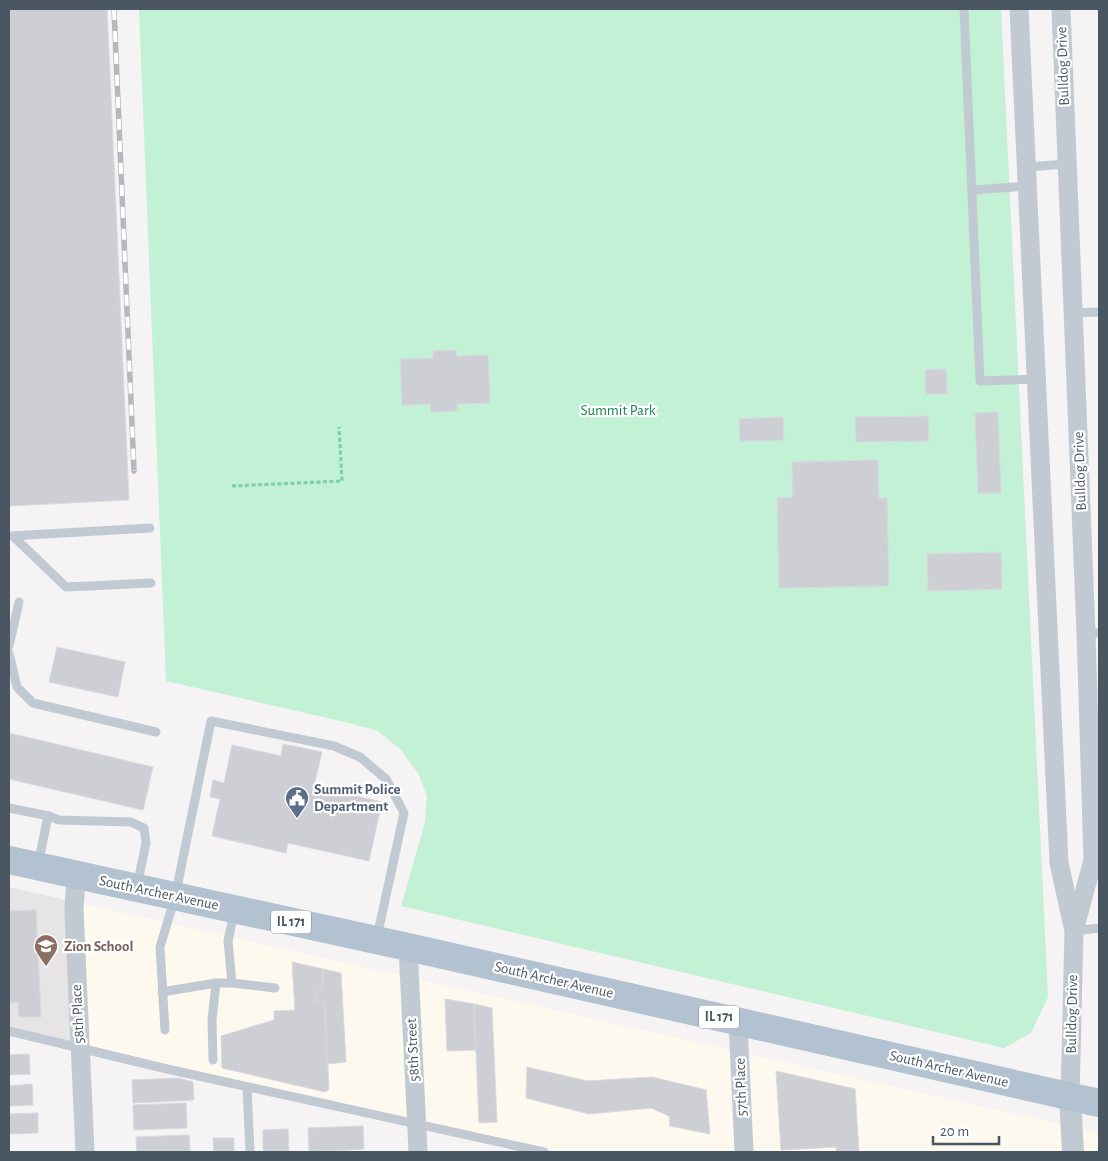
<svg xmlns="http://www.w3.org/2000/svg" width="1108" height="1161" font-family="'Alegreya Sans',sans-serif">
  <rect width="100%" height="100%" fill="#f5f3f3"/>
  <!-- commercial -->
  <path fill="#fdf9ef" d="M80,903L1099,1133V1152H544L85,1047Z"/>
  <!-- education -->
  <path fill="#e6e4e5" d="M9,887L80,903L85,1047L9,1030Z"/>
  <!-- green -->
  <path fill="#c3f1d5" d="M139,9H1001L1048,997L1031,1033L1004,1048L401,906L425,822L427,796L418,773L401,750L378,731L345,722L166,681Z"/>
  <!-- building -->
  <g fill="#cdcfd5" stroke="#d7d9de">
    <path d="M9,9H107L129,500L9,506Z"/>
    <path d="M456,350L457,356L488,355L490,403L457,404V411L431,412L430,404L402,405L400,359L433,358V351Z"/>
    <path d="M946,369L947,394H926L925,370Z"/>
    <path d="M998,412L1001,493H978L975,413Z"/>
    <path d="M928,416L929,441L856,442L855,417Z"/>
    <path d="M783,417L784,440L740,441L739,419Z"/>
    <path d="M878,460L879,498H887L889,586L779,588L777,498L793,497L792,462Z"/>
    <path d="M1001,552L1002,589L928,591L927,554Z"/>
    <path d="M57,647L125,662L118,697L49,682Z"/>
    <path d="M9,733L153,767L143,810L9,779Z"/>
    <path d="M283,744L322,752L314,786L382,802L369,861L288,843L286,853L212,836L220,799L210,797L213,780L224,783L232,745L281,756Z"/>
    <path d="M36,910L41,1017H19L18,1002L9,1003V911Z"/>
    <path d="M292,962L323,969V986L316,992V1001L325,1005L329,1089L325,1092L222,1068L221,1036L274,1020V1011L295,1010Z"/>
    <path d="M323,969L341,973L346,1062L327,1064L325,1005L316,1001V992L323,986Z"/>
    <path d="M445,999L474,1004L476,1050L447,1051Z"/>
    <path d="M474,1004L492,1008L497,1122L479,1123Z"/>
    <path d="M29,1054L30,1074L9,1075V1055Z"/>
    <path d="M527,1067L587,1081L652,1077L706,1090L710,1134L670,1126L669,1116L651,1108L589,1114L526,1098Z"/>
    <path d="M776,1071L855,1089L859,1152H836V1147L781,1150Z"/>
    <path d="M179,1078L193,1082L194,1100L133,1103L132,1080Z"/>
    <path d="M32,1084L33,1105L9,1106V1086Z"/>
    <path d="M186,1103L187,1128L134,1130L133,1105Z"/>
    <path d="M38,1113V1133L9,1134V1114Z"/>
    <path d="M363,1126L364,1149L309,1152L308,1128Z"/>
    <path d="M288,1129L289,1152H263V1130Z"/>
    <path d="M189,1135L190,1152H137L136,1137Z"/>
    <path d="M213,1138H234V1152H214Z"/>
  </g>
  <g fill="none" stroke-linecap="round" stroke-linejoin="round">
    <!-- path -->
    <path stroke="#7ad0a6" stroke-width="3" stroke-dasharray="4 2.5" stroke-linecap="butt" d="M232,486L342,481L339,427"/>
    <!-- service -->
    <g stroke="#c1cad2" stroke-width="9">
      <path d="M964,9L980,381L1037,379"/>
      <path d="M1027,167L1067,164"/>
      <path d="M972,190L1028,186"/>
      <path d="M1073,313L1099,312"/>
      <path d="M11,536L150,528"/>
      <path d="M14,537L66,587L151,583"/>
      <path d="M1086,633H1099"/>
      <path d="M9,646L19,602"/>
      <path d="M9,653L17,687L33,703L156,732"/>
      <path d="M9,808L49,816L59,820L131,822L144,828L146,843L137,886"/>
      <path d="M38,865L48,816"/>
      <path d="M1074,931L1099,928"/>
      <path d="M232,983L228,941L234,913"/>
      <path d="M162,992L216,983H232L275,988"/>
      <path d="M165,1030L160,947L175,897L211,721L334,746L360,757L386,779L404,813L377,937"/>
      <path d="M9,1031L167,1069L544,1152"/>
      <path d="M213,1060L212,1020L216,983"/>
      <path d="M247,1087L250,1152"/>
    </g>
    <!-- minor -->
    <g stroke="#c1cad2" stroke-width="19">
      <path d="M1019,9L1059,863L1074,931L1070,1097"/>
      <path d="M1061,9L1086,633L1093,860L1075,927"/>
      <path d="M76,876L74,910L85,1152"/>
      <path d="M408,947L418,1152"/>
      <path d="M738,1022L744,1152"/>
    </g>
    <!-- tertiary -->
    <path stroke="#c1cad2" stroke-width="22" d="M1070,1097L1073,1152"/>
    <!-- primary -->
    <path stroke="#b3c2d1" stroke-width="28" d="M9,860L408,947L1099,1103"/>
    <!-- rail casing -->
    <g stroke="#b5b8bd" stroke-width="5.5">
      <path id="rail" d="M114,9L134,471"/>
    </g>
    <!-- rail -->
    <use href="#rail" stroke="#fff" stroke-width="4" stroke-dasharray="11" stroke-linecap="butt"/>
  </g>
  <!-- icons -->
  <defs>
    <g id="civic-pin" transform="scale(1.25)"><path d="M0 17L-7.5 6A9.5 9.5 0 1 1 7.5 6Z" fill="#5c6f8a" stroke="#fff"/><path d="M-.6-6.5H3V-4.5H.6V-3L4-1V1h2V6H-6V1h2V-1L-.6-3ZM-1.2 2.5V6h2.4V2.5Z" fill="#fff"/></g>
    <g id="school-pin" transform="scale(1.25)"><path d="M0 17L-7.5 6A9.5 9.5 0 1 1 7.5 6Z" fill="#8d6e63" stroke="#fff"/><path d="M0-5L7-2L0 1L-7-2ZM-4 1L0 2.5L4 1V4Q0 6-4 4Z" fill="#fff"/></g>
  </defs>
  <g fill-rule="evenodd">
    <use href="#civic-pin" x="297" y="798"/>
    <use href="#school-pin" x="46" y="946"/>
  </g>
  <g text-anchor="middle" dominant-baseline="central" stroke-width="4.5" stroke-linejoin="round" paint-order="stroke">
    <!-- shield labels -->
    <g fill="#fff" stroke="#808990" stroke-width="1">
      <rect x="271" y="910.5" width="40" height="23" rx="4"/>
      <rect x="699" y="1005.5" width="40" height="23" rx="4"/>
    </g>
    <g font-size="14" font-weight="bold" fill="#4a5661">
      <text x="291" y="922">IL 171</text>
      <text x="719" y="1017">IL 171</text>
    </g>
    <!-- street labels -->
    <g font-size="15" fill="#4a5661" stroke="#fff">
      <text transform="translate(1063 66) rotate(-92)">Bulldog Drive</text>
      <text transform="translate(1080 471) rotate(-92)">Bulldog Drive</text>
      <text transform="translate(159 893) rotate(12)">South Archer Avenue</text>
      <text transform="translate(554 980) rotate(13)">South Archer Avenue</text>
      <text transform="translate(78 1014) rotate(-93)">58th Place</text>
      <text transform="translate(1072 1014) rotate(-89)">Bulldog Drive</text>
      <text transform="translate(413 1050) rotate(-93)">58th Street</text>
      <text transform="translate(949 1069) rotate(13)">South Archer Avenue</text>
      <text transform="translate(741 1087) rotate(-92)">57th Place</text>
    </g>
    <!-- park labels -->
    <g font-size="15" fill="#17864f" stroke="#fff">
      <text x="618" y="410">Summit Park</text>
    </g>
    <!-- service labels -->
    <g font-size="15" font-weight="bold" fill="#4e5e75" stroke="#fff" text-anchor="start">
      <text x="314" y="789">Summit Police<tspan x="314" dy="17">Department</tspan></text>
    </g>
    <!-- education labels -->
    <g font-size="15" font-weight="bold" fill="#785e54" stroke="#fff" text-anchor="start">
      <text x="64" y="946">Zion School</text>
    </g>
  </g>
  <!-- border -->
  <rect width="1108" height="1161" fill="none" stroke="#4a5661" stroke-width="20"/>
  <!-- scale -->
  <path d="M933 1136v8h66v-8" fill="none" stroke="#4a5661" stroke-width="2.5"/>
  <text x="940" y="1136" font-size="15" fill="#4a5661" stroke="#ffffff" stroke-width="4" paint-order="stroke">20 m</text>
</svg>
